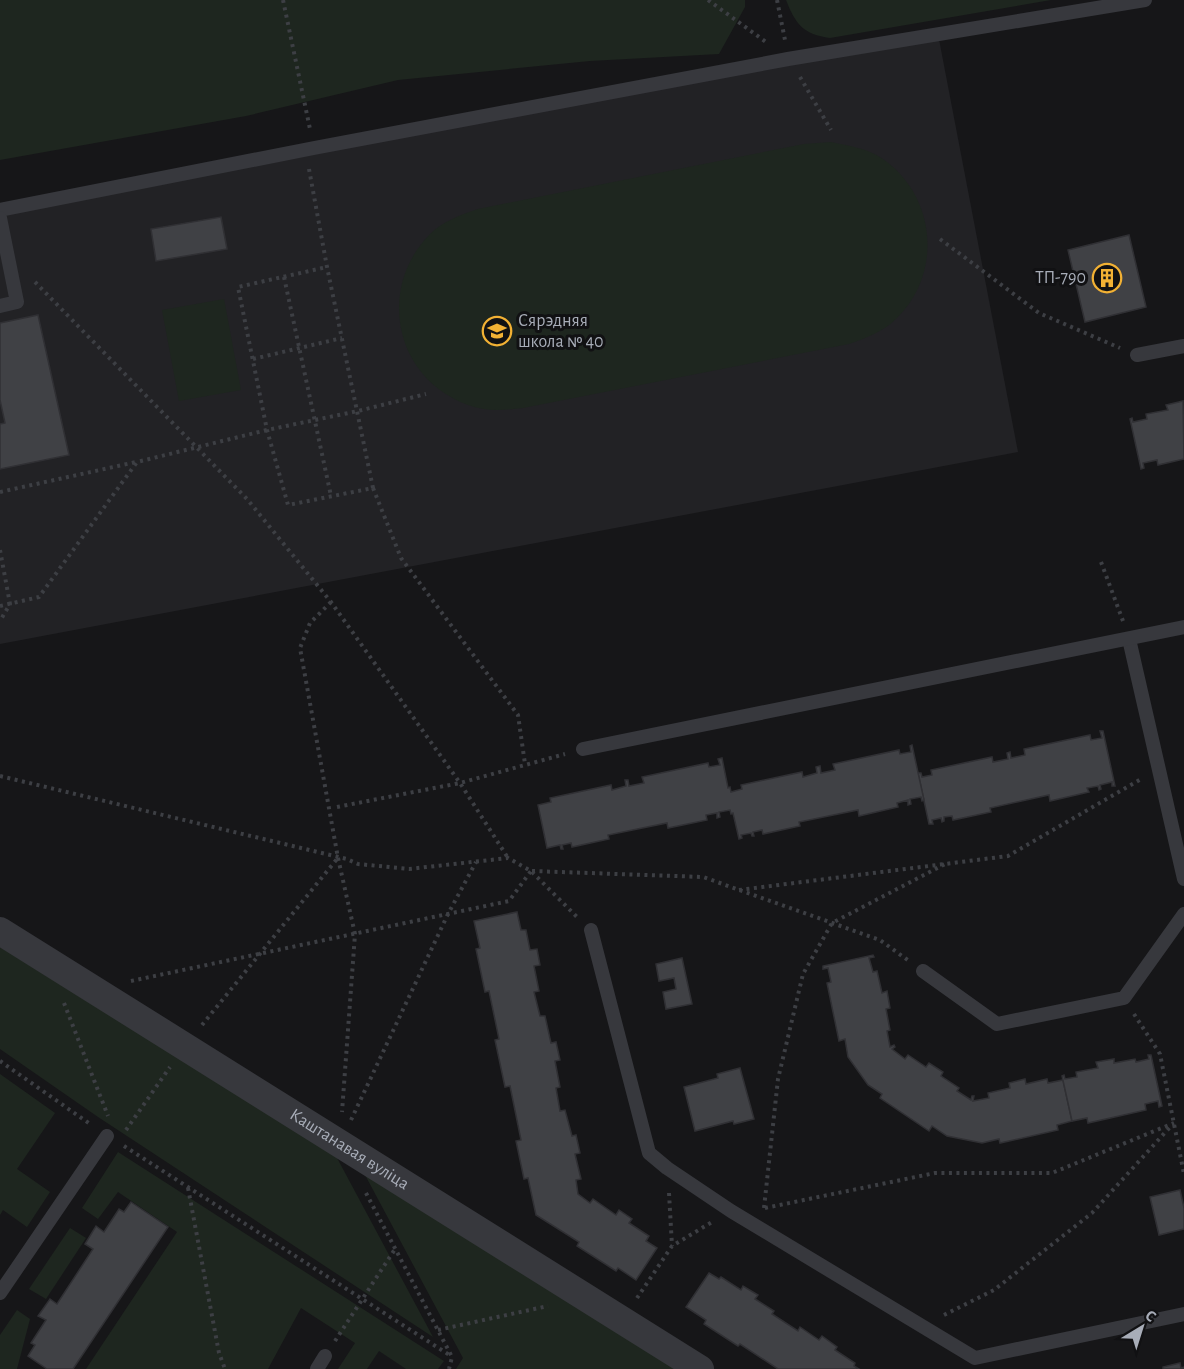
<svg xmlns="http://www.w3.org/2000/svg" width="1184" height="1369" font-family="'Alegreya Sans',sans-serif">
  <rect width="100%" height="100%" fill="#161618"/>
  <!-- built -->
  <path fill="#222225" d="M938,34L1018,452L0,644V210Z"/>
  <!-- green -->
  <g fill="#1e261f">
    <path d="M0,0H745V7L719,54L590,61L398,80L246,116L0,160Z"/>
    <path d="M786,0H1051L830,38C803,34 796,25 786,0Z"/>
    <path d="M831,142C849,146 867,148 883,159C936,196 943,273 897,318C883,332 866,338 849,344L523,408C505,410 486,412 468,405C395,379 376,289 430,234C443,221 461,215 478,209L804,144Z"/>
    <path d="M224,299L241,390L179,401L162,310Z"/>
    <path d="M0,947L336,1156L433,1337L98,1117L0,1049Z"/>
    <path d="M0,1074L55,1113L17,1169L50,1192L27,1227L3,1210L0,1215Z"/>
    <path d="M118,1152L444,1361L438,1369H406L379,1351L367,1369H338L355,1343L301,1308L268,1369H86L177,1232L118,1192L98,1219L82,1208Z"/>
    <path d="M364,1173L685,1369H456L463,1358Z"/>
    <path d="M70,1228L86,1238L46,1299L29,1289Z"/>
    <path d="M17,1310L30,1319L17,1369H0V1335Z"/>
  </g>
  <!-- building -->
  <g fill="#404145" stroke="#303034" stroke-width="1.5">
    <path d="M221,217L227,249L156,261L151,229Z"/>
    <path d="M1129,235L1146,307L1085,322L1068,250Z"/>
    <path d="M38,315L69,455L0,469V424L5,423L0,400V323Z"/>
    <path d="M1183,401L1184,459L1158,465L1157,460L1143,463L1144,468L1141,469L1130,419L1132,418L1133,422L1147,419L1146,414L1168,410L1166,405Z"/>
    <path d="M1100,731H1103L1115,786H1112V782L1100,785L1101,789L1099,790L1098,786L1087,788L1089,792L1050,801L1049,795L990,808L991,812L953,820L952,816L944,817V821L942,822L941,818L932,820L933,824H929L918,773H921L922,777L932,775L931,770L992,757L993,762L1008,759L1007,753L1010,752L1011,758L1025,755L1024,749L1090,735L1091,740L1102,738Z"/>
    <path d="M912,745L924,800L922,801L921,797L910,799L911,804L908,805V800L897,803L898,807L859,816L858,810L799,822L800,826L763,834L762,830L753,832L754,836H752L751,833L741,835L742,838L739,839L733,813L731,814L730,810L719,812L720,817L717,818V813L706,815L707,820L668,828L667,823L608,835L609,839L572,847L571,843L562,845L563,849H561L560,845L547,848L538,805L551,802L550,798L611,785L612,790L626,786L625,780H628L629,786L644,783L642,777L708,763L709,767L720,765L718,759L722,758L728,788L730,787L731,792L742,789L741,785L802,772L803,777L817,773L816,767L820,766L821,773L835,770L833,764L899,750L900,754L911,752L910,746Z"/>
    <path d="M517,912L521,930H526L530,950L537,949L540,965L534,966L539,991L534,992L540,1016H545L551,1043L556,1042L560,1060L555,1061L560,1087L556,1088L560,1111L565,1110L572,1136L576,1135L580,1153L575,1154L581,1179L576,1180L578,1194L590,1203L593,1199L616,1215L619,1210L632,1219L629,1223L649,1236L646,1241L657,1248L636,1280L618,1268L616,1271L577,1246L579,1242L536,1215L528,1178L524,1179L516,1141L521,1140L510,1086L505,1087L495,1040L499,1039L489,991L485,992L476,949L480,948L474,921Z"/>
    <path d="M873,955L874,957L869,958L873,972L877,971L882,993L887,991L890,1008L886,1009L890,1030L887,1031L890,1047L894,1045L895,1047L892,1049L905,1059L908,1055L926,1067L929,1063L943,1072L941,1076L959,1088L957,1091L971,1100L972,1096H974L973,1101L989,1098L988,1093L1010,1088L1009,1083L1025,1079L1026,1084L1047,1079L1048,1083L1063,1080L1072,1121L1057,1125L1058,1130L1000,1143L999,1139L982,1143L947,1136L932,1126L929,1131L880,1098L882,1094L868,1085L848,1057L845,1039L839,1041L827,983L831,982L828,968L823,969V966Z"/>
    <path d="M682,958L692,1004L666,1009L663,992L676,989L674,978L659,981L656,964Z"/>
    <path d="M1148,1055H1151L1162,1106L1159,1107L1158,1101L1145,1104L1146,1110L1088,1123L1087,1118L1072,1121L1062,1076L1064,1075L1065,1079L1077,1077L1076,1072L1098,1068L1096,1062L1114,1059V1063L1135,1059L1136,1062L1149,1059Z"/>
    <path d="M740,1068L754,1119L734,1124L733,1121L695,1131L684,1087L718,1078L717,1074Z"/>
    <path d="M1180,1190L1184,1208V1229L1159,1235L1150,1197Z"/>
    <path d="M131,1202L168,1227L73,1369H47L28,1356L35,1345L31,1343L46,1320L38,1316L50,1299L57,1304L93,1249L85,1244L96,1226L104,1232L119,1209L124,1212Z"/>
    <path d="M709,1273L719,1279L721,1277L741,1290L743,1286L758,1295L755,1299L774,1311L772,1314L798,1331L800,1327L819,1340L822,1336L837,1347L835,1350L855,1363L854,1366L859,1369H778L740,1344L738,1346L704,1324L706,1320L686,1307Z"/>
    <path d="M1180,1363L1181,1368L1184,1367V1369H1163V1367Z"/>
  </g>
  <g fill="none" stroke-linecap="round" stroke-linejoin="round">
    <!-- path -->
    <g stroke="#3d3f44" stroke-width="4" stroke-dasharray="3 4.5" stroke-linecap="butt">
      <path d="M283,0L310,129"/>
      <path d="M708,0L766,42"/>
      <path d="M777,0L785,40"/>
      <path d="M800,77L831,130"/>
      <path d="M309,169L327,267L373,488L288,505L267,430L238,287L327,267"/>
      <path d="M940,239L1039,313L1120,348"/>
      <path d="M284,277L331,496"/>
      <path d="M35,282L247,499L331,602L460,783L508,858"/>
      <path d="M253,359L342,338"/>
      <path d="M373,488L401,558L518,715L525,764"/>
      <path d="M0,492L136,462"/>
      <path d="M0,550L10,604L0,621"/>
      <path d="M1101,562L1123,621"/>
      <path d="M331,602L310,623L300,648L338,858L355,934L342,1112"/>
      <path d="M0,606L39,597L137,462L267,430L358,411L426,394"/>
      <path d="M0,776L347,859L358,864L409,869L508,858L531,871L577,917"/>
      <path d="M337,807L460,783L565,754"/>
      <path d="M532,871L703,877L880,940L909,961"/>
      <path d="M739,890L1008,856L1141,779"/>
      <path d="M131,981L509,901L531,871"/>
      <path d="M64,1003L108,1116"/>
      <path d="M1134,1014L1160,1054L1184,1174"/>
      <path d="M202,1025L337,859"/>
      <path d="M0,1061L90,1124"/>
      <path d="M351,1120L448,914L476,862"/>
      <path d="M126,1130L170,1067"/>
      <path d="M124,1146L451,1356"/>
      <path d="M188,1188L219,1353L225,1369"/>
      <path d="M366,1193L452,1357L449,1369"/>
      <path d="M669,1193L672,1246"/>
      <path d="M764,1208L778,1079L803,974L832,923L945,864"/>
      <path d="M765,1208L935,1173H1052L1174,1123"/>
      <path d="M637,1298L672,1246L712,1222"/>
      <path d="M944,1315L994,1290L1092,1213L1171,1126"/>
      <path d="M438,1330L548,1306"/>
      <path d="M335,1341L395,1249"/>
    </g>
    <!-- lane -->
    <g stroke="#37383d" stroke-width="14">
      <path d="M0,210L314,148L788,59L1145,0"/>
      <path d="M0,218L17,302L0,306"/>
      <path d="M1137,355L1184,346"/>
      <path d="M1129,639L1184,879"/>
      <path d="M583,749L1184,627"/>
      <path d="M591,930L649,1153L667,1168L731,1211L975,1358L1184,1314"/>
      <path d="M923,971L997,1024L1124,998L1184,914"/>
      <path d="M0,1293L107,1136"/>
      <path d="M317,1369L325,1356"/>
    </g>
    <!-- street -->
    <path stroke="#37383d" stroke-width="28" id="s1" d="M0,931L700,1369"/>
  </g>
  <!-- icons -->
  <defs>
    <g id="building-ring" transform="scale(1.5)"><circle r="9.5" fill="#111113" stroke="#f2b134" stroke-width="1.5"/><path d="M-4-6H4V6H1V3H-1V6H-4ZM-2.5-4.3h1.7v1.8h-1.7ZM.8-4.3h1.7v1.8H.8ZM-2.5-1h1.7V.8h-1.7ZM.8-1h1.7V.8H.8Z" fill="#f2b134"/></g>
    <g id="school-ring" transform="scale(1.5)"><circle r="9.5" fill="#111113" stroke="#f2b134" stroke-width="1.5"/><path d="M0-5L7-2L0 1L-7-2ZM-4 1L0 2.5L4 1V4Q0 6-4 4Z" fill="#f2b134"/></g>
  </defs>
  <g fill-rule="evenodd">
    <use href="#building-ring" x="1107" y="278"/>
    <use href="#school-ring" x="497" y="331"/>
  </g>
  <g text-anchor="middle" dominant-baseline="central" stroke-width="6" stroke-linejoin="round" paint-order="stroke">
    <!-- poi labels -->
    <g font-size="18" fill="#a8adb8" stroke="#111113" text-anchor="end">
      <text x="1086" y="278">ТП-790</text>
      <text x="518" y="321" text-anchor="start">Сярэдняя<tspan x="518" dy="21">школа № 40</tspan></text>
    </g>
    <!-- street labels -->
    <g font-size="18" fill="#a8adb8" stroke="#111113">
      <text stroke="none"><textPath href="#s1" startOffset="412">Каштанавая вуліца</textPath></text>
    </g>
  </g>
  <!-- north arrow -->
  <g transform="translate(1142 1327) rotate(38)" stroke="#111113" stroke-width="4.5" paint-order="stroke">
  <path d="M0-4.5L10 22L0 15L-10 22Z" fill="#a8adb8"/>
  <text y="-9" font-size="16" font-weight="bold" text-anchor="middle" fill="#a8adb8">С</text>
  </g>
</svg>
